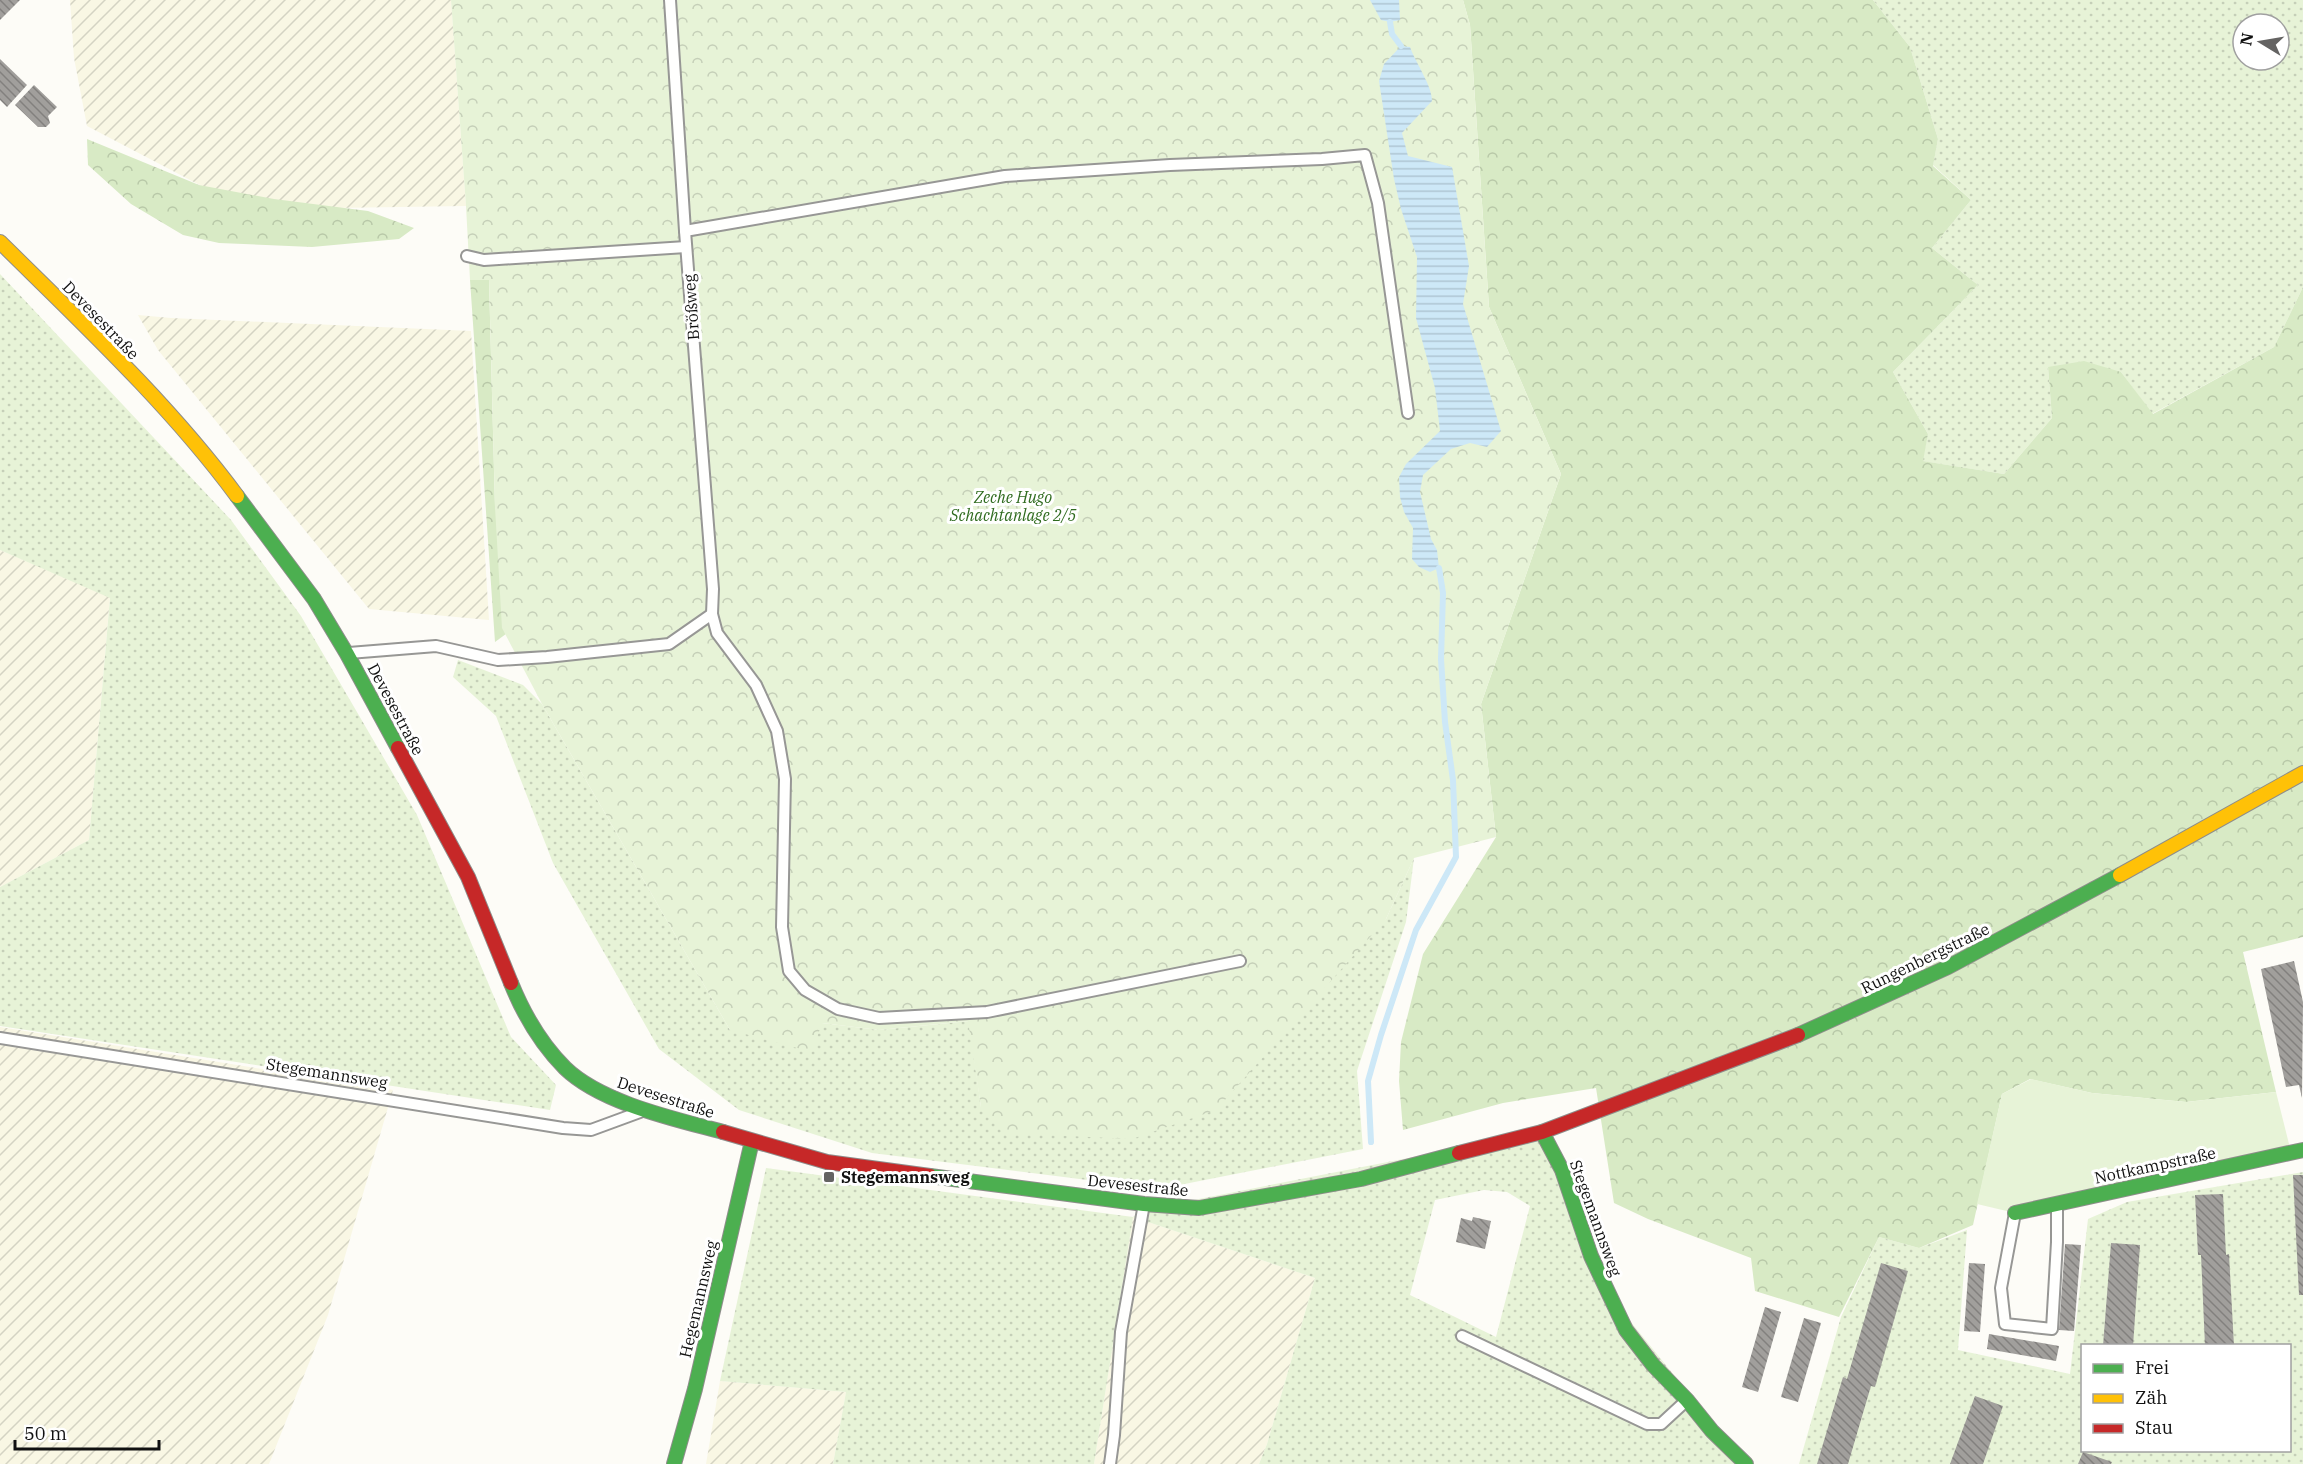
<svg xmlns="http://www.w3.org/2000/svg" width="2303" height="1464" font-family="'IBM Plex Serif',serif">
  <defs>
    <pattern id="farmland-furrows" width="10" height="10" patternUnits="userSpaceOnUse" patternTransform="scale(1.5)"><rect width="10" height="10" fill="#f9f7e4"/><path d="M-1 1l2-2M0 10L10 0M9 11l2-2" fill="none" stroke="#d4d3c3"/></pattern>
    <pattern id="grass-dots" width="8" height="8" patternUnits="userSpaceOnUse" patternTransform="scale(1.5)"><rect width="8" height="8" fill="#e7f3d7"/><path d="M2 2h.1M6 6h.1" fill="none" stroke="#c5cfb8" stroke-width="1.8" stroke-linecap="round"/></pattern>
    <pattern id="forest-crowns" width="20" height="18" patternUnits="userSpaceOnUse" patternTransform="scale(1.5)"><rect width="20" height="18" fill="#d8eac5"/><path d="M2 6a3 3 0 1 1 6 0M12 15a3 3 0 1 1 6 0" fill="none" stroke="#b8c8a8"/></pattern>
    <pattern id="park-crowns" width="20" height="18" patternUnits="userSpaceOnUse" patternTransform="scale(1.5)"><rect width="20" height="18" fill="#e7f3d7"/><path d="M2 6a3 3 0 1 1 6 0M12 15a3 3 0 1 1 6 0" fill="none" stroke="#c5cfb8"/></pattern>
    <pattern id="water-rules" width="6" height="5" patternUnits="userSpaceOnUse" patternTransform="scale(1.5)"><rect width="6" height="5" fill="#cde8f7"/><path d="M0 2.5h6" fill="none" stroke="#afc6d3"/></pattern>
    <pattern id="building-back-hatch" width="6" height="6" patternUnits="userSpaceOnUse" patternTransform="scale(1.5)"><rect width="6" height="6" fill="#a19f9c"/><path d="M-1 5l2 2M0 0l6 6M5-1l2 2" fill="none" stroke="#82807e"/></pattern>
  </defs>
  <rect width="100%" height="100%" fill="#fdfcf7"/>
  <!-- farmland -->
  <g fill="url(#farmland-furrows)">
    <path d="M70,0H451L466,206L334,208L234,203L87,126L74,58Z"/>
    <path d="M138,315L171,318L471,331L489,620L369,609L158,350Z"/>
    <path d="M0,550L110,597L89,840L0,887Z"/>
    <path d="M0,1027L393,1090L328,1315L269,1464H0Z"/>
    <path d="M1133,1217L1315,1278L1267,1444L1259,1464H1094Z"/>
    <path d="M720,1381L846,1392L833,1464H706Z"/>
  </g>
  <!-- grass -->
  <g fill="url(#grass-dots)" fill-rule="evenodd">
    <path d="M1873,0H2303V287L2274,347L2152,414L2121,372L2048,367L2052,418L2004,474L1922,461L1928,434L1893,372L1978,285L1932,248L1971,200L1933,165L1938,139L1910,47ZM2243,24H2279V60H2243Z"/>
    <path d="M0,274L231,520L301,616L417,815L511,1037L556,1085L550,1110L0,1026V887L89,840L110,598L0,550Z"/>
    <path d="M458,660L523,685L542,704L730,1030L822,1023L879,1030L969,1021L981,1107L1386,919L1414,858L1406,922L1357,1071L1363,1149L1159,1189L872,1153L739,1110L659,1049L553,863L496,716L453,677Z"/>
    <path d="M1542,1132L1605,1290L1746,1464H1259L1267,1444L1315,1278L1133,1217L1094,1464H833L846,1392L720,1381L766,1168L1133,1217L1142,1210ZM1484,1190L1507,1192L1530,1206L1496,1337L1410,1295L1435,1200Z"/>
    <path d="M2303,1172V1464H1799L1841,1317L1879,1237L1919,1248L1967,1230L1958,1350L2070,1374L2088,1219L2127,1202ZM2082,1346H2290V1450H2082Z"/>
  </g>
  <!-- forest -->
  <g fill="url(#forest-crowns)">
    <path d="M1463,0H1873L1910,47L1938,139L1933,166L1971,200L1932,248L1978,285L1893,372L1928,434L1923,461L2004,474L2052,418L2048,367L2084,361L2121,372L2153,414L2274,347L2303,287V937L2243,952L2276,1092L2186,1102L2092,1093L2030,1079L2002,1094L1973,1225L1919,1248L1879,1237L1839,1317L1755,1291L1751,1258L1648,1219L1614,1203L1596,1088L1503,1103L1403,1130L1399,1081L1401,1042L1423,954L1496,837L1481,704L1561,474L1489,307L1470,25Z"/>
    <path d="M87,139L199,185L274,199L368,211L414,228L399,239L312,247L219,243L183,235L131,204L88,165Z"/>
    <path d="M470,280H489L495,507L532,615L495,642Z"/>
  </g>
  <!-- park -->
  <path fill="url(#park-crowns)" d="M451,0H1463L1470,25L1489,307L1561,474L1481,704L1496,837L1414,858L1386,919L1216,1110L1132,1139L1003,1133L981,1107L968,1021L879,1030L822,1023L812,1052L730,1030L542,704L502,628L495,507L489,280H470L466,206Z"/>
  <!-- garden -->
  <path fill="#e7f3d7" d="M2031,1079L2092,1093L2186,1102L2276,1092L2291,1152L2015,1213L1977,1204L2002,1094Z"/>
  <!-- water -->
  <g fill="url(#water-rules)">
    <path d="M1370,0H1399L1400,20L1390,22L1381,20Z"/>
    <path d="M1401,46L1410,47C1416,64 1432,85 1432,101L1402,133L1408,156L1452,167L1469,266L1463,304L1501,431L1487,447L1470,443L1451,449L1423,475L1420,492L1431,539L1437,550L1439,568L1430,572L1419,567L1412,559L1413,528L1404,512L1400,497L1399,477L1406,464L1440,431L1435,388L1416,318L1417,257L1401,209L1394,179L1379,81L1384,64Z"/>
  </g>
  <g fill="none" stroke-linecap="round" stroke-linejoin="round">
    <!-- stream -->
    <g stroke="#cde8f7" stroke-width="6">
      <path d="M1390,22L1392,34L1401,46"/>
      <path d="M1371,1142L1368,1081L1381,1035L1416,930L1456,857L1453,780L1445,722L1441,659L1443,593L1439,568"/>
    </g>
  </g>
  <!-- building -->
  <g fill="url(#building-back-hatch)">
    <path d="M0,0H20L0,20Z"/>
    <path d="M0,59L27,85L7,107L0,100Z"/>
    <path d="M34,85L57,107L48,116L50,123L46,127H38L15,105Z"/>
    <path d="M2294,961L2303,1002L2302,1098L2299,1085L2286,1087L2261,969Z"/>
    <path d="M2293,1175H2303V1295H2299Z"/>
    <path d="M2223,1194L2226,1255L2229,1254L2234,1346H2205L2201,1255H2198L2195,1195Z"/>
    <path d="M1473,1217L1491,1221L1485,1249L1456,1242L1461,1218L1472,1221Z"/>
    <path d="M2111,1243L2140,1245L2133,1346H2103Z"/>
    <path d="M2065,1244L2081,1245L2074,1331L2059,1330Z"/>
    <path d="M1881,1263L1908,1271L1875,1387L1871,1386L1848,1464H1817L1843,1377L1847,1379Z"/>
    <path d="M1969,1263L1985,1264L1980,1332L1964,1331Z"/>
    <path d="M1765,1307L1781,1312L1758,1392L1742,1387Z"/>
    <path d="M1804,1318L1821,1323L1798,1402L1781,1397Z"/>
    <path d="M1989,1334L2059,1346L2056,1361L1987,1349Z"/>
    <path d="M1975,1396L2003,1406L1983,1464H1950Z"/>
    <path d="M2083,1452L2112,1462L2111,1464H2078Z"/>
  </g>
  <g fill="none" stroke-linecap="round" stroke-linejoin="round">
    <!-- lane casing -->
    <g stroke="#979795" stroke-width="14">
      <g id="lane">
        <path d="M670,0L685,231L713,589L712,614L717,633L756,685L777,731L785,779L782,927L789,971L805,990L838,1009L879,1018L987,1012L1240,961"/>
        <path d="M685,231L1005,176L1170,165L1322,159L1365,155L1378,203L1408,413"/>
        <path d="M467,256L484,260L686,247"/>
        <path d="M349,653L436,646L498,660L547,657L669,644L712,614"/>
        <path d="M0,1038L563,1128L591,1130L640,1112"/>
        <path d="M2015,1213L2001,1288L2005,1324L2052,1329L2057,1242V1205"/>
        <path d="M1462,1336L1647,1424H1661L1687,1400"/>
        <path d="M1110,1464L1114,1435L1121,1332L1144,1204"/>
      </g>
    </g>
    <!-- fast casing -->
    <g stroke="#8e8d8b" stroke-width="16">
      <g id="fast">
        <path d="M237,496L314,599L347,654L398,748"/>
        <path d="M511,983C524,1015 541,1044 565,1068C601,1103 675,1119 723,1132"/>
        <path d="M1798,1035L1948,967L2120,875"/>
        <path d="M1542,1132L1562,1170L1591,1256L1626,1330L1653,1365L1687,1400L1712,1431L1746,1464"/>
        <path d="M930,1176L1144,1204L1199,1208L1361,1179L1459,1153"/>
        <path d="M2015,1213L2303,1150"/>
        <path d="M674,1464L695,1389L752,1141"/>
      </g>
    </g>
    <!-- slow casing -->
    <g stroke="#8e8d8b" stroke-width="16">
      <g id="slow">
        <path d="M0,242C81,322 169,404 237,496"/>
        <path d="M2120,875L2303,773"/>
      </g>
    </g>
    <!-- jam casing -->
    <g stroke="#8e8d8b" stroke-width="16">
      <g id="jam">
        <path d="M398,748L468,877L511,983"/>
        <path d="M723,1132L827,1162L930,1176"/>
        <path d="M1459,1153L1542,1132L1798,1035"/>
      </g>
    </g>
    <!-- lane -->
    <use href="#lane" stroke="#fffffe" stroke-width="10"/>
    <!-- fast -->
    <use href="#fast" stroke="#4caf50" stroke-width="14"/>
    <!-- slow -->
    <use href="#slow" stroke="#ffc107" stroke-width="14"/>
    <!-- jam -->
    <use href="#jam" stroke="#c62828" stroke-width="14"/>
  </g>
  <!-- markers -->
  <rect fill="#646362" stroke="#fff" stroke-width="2" x="823" y="1171" width="12" height="12" rx="3"/>
  <g text-anchor="middle" dominant-baseline="central" stroke-width="6" stroke-linejoin="round" paint-order="stroke">
    <!-- street labels -->
    <g font-size="16" fill="#111" stroke="#fff">
      <text transform="translate(691 307) rotate(-94)">Brößweg</text>
      <text transform="translate(101 320) rotate(46)">Devesestraße</text>
      <text transform="translate(396 709) rotate(62)">Devesestraße</text>
      <text transform="translate(1925 958) rotate(-26)">Rungenbergstraße</text>
      <text transform="translate(327 1073) rotate(9)">Stegemannsweg</text>
      <text transform="translate(666 1097) rotate(18)">Devesestraße</text>
      <text transform="translate(2155 1165) rotate(-12)">Nottkampstraße</text>
      <text transform="translate(1138 1185) rotate(6)">Devesestraße</text>
      <text transform="translate(1596 1218) rotate(70)">Stegemannsweg</text>
      <text transform="translate(698 1299) rotate(-77)">Hegemannsweg</text>
    </g>
    <!-- park labels -->
    <g font-size="16" font-style="italic" fill="#2f6b1f" stroke="#fff">
      <text x="1013" y="497">Zeche Hugo<tspan x="1013" dy="18">Schachtanlage 2/5</tspan></text>
    </g>
    <!-- poi labels -->
    <g font-size="16" font-weight="bold" fill="#111" stroke="#fff" text-anchor="start">
      <text x="841" y="1177">Stegemannsweg</text>
    </g>
  </g>
  <!-- legend -->
  <rect x="2081" y="1344" width="210" height="108" fill="#ffffff" stroke="#a0a0a0" stroke-width="1.5"/>
  <rect x="2093" y="1364" width="30" height="9" fill="#4caf50" stroke="#a0a0a0" stroke-width="1.5"/>
  <text x="2135" y="1374" font-size="18" fill="#111111">Frei</text>
  <rect x="2093" y="1394" width="30" height="9" fill="#ffc107" stroke="#a0a0a0" stroke-width="1.5"/>
  <text x="2135" y="1404" font-size="18" fill="#111111">Zäh</text>
  <rect x="2093" y="1424" width="30" height="9" fill="#c62828" stroke="#a0a0a0" stroke-width="1.5"/>
  <text x="2135" y="1434" font-size="18" fill="#111111">Stau</text>
  <!-- north arrow -->
  <g transform="translate(2261 42) rotate(281)"><circle r="28" fill="#ffffff" stroke="#a0a0a0" stroke-width="1.5"/>
  <path d="M0-4.5L10 22L0 15L-10 22Z" fill="#646362"/>
  <text y="-9" font-size="16" font-weight="bold" text-anchor="middle" fill="#111111">N</text>
  </g>
  <!-- scale -->
  <path d="M15 1440v9h144v-9" fill="none" stroke="#111111" stroke-width="3"/>
  <text x="24" y="1440" font-size="18" fill="#111111" stroke="#ffffff" stroke-width="4.5" paint-order="stroke">50 m</text>
</svg>
